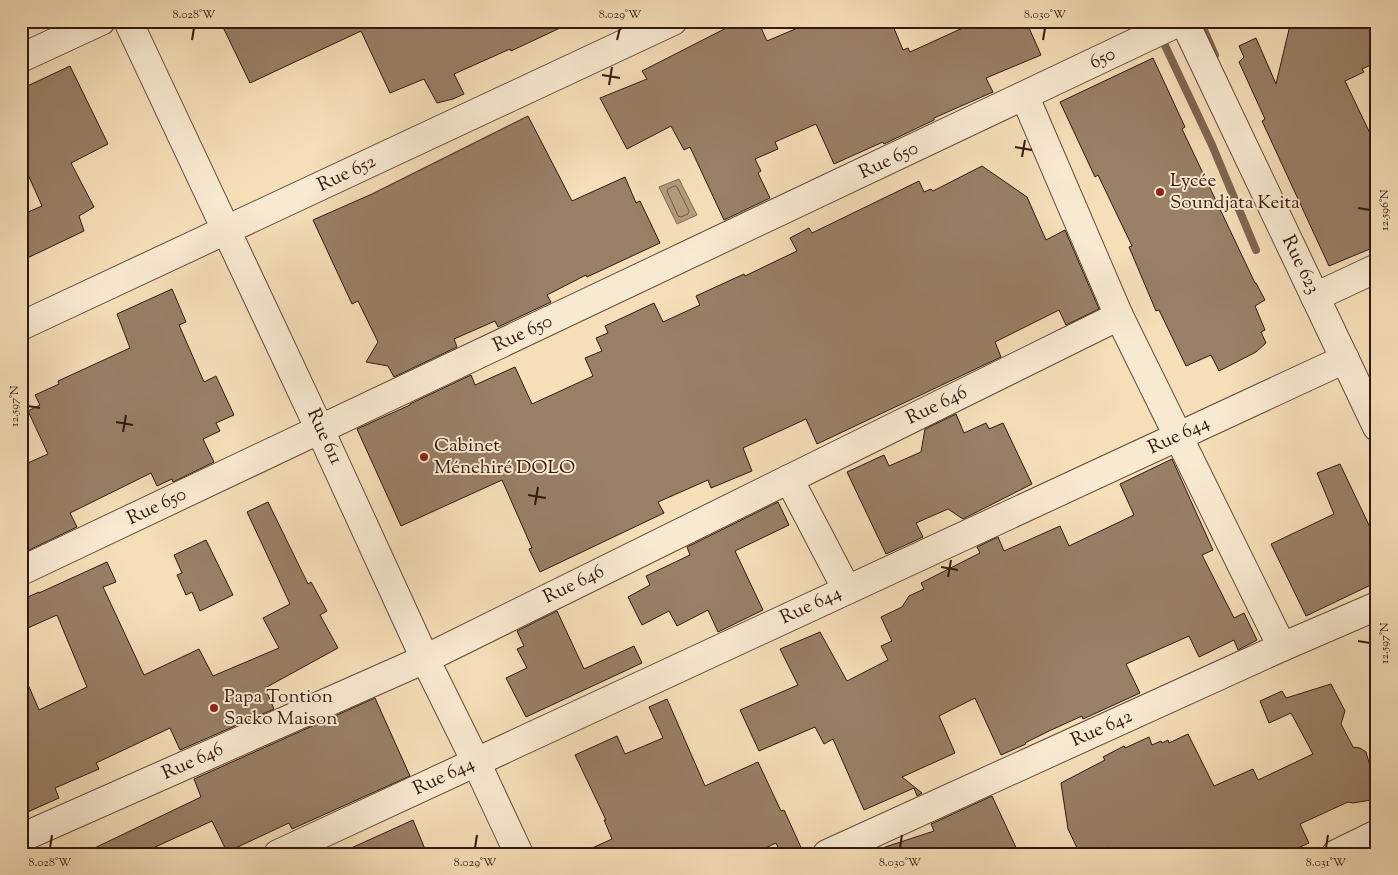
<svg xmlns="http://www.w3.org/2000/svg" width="1398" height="875" font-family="'Sorts Mill Goudy',serif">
  <rect width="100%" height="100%" fill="#f5deb8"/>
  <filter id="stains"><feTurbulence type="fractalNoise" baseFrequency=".004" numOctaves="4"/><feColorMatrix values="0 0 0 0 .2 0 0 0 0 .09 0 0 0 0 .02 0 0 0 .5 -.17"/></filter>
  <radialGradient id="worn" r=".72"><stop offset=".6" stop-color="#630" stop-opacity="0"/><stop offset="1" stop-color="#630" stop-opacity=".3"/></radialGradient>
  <!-- water -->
  <path fill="#b39b7e" stroke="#806751" d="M679,179L697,215L677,224L659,187Z"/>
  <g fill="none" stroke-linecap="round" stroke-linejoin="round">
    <!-- shore -->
    <path stroke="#745a46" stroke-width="1" d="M675,186L677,187L689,211L688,214L681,217L678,216L667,191L668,189Z"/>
    <!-- stream -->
    <g stroke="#806751" stroke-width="8">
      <path d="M1200,21L1215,55"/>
      <path d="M1160,35L1212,145L1256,250"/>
    </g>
  </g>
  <!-- building -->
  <g fill="#987f66" stroke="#34180d">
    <path d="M220,21H575L511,51L510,49L454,74L464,94L453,99L437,103L424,79L390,93L361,31L250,83Z"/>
    <path d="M740,21H758L767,41L814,21H891L903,50L908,48L910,52L965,27L962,21H1026L1041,55L986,78L993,92L934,118V120L884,144L883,142L834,164L816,124L775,142L778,149L755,159L761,171L758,173L770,198L724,220L690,147L684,150L671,126L627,149L600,98L647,79L642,71Z"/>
    <path d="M1291,21H1377V62L1362,69L1364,72L1345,81L1377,148V246L1329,266L1262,121L1265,119L1239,62L1244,57L1239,46L1256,38L1276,84Z"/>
    <path d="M1153,58L1185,127L1182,129L1255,283H1256L1265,300L1255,306L1265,330L1261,332L1266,343L1256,352L1219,371L1211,355L1186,366L1159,310L1156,311L1129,247L1132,246L1098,175L1095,177L1060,102Z"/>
    <path d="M70,66L108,144L71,163L94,207L79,216L84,231L21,261V215L42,206L21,159V89Z"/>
    <path d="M528,116L572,201L625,177L636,203L640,201L660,243L587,277L586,275L547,295L551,302L498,327L495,321L454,339L457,347L394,377L388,366L366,362L378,342L358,301L352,304L313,220L372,194Z"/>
    <path d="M982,166L1027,197L1046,240L1065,230L1099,309L1066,325L1059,310L995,342L1001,357L817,444L806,419L743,448L752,471L711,488L708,480L658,502L664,513L540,572L529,549L532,548L502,480L401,526L357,429L410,405V404L471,375L475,385L515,367L532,404L593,376L585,358L602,351L596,338L608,333L605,326L654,303L663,322L700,305L696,296L744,274L745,276L797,251L790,238L809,228L812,233L919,181L924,192L931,189L933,191Z"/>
    <path d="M172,289L186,322L179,325L204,382L216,376L234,415L216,423L220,431L203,439L214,462L173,482L172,479L157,486L151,473L70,513L77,527L21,554V466L48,454L28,411L40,405L35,395L59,384L58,381L130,348L117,314Z"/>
    <path d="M956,414L964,433L986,423L989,429L1003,423L1032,484L963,519L948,509L916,523L923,537L886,554L847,472L884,455L889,466L921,452L925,429Z"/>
    <path d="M1172,459L1213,550L1202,555L1234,618L1244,613L1257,640L1238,650L1234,640L1199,657L1189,636L1126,664L1140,693L1083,719L1082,716L1049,731L1025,743L1026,744L1001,755L975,698L939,716L955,753L902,777L922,793L917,796L914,788L864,810L833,739L824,744L815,727L759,751L740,710L798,685L780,649L820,632L847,681L888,660L881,646L892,641L881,617L902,607L909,596L924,589L921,583L980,553L977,547L998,537L1004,551L1060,526L1069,546L1134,515L1120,484Z"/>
    <path d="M1340,464L1377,542V582L1306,616L1271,544L1334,514L1317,473Z"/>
    <path d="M268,502L308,584L311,582L327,611L320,615L338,648L265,688L274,709L180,750L170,728L96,763L99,769L55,788L59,798L21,815V668L39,710L87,687L57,615L21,631V600L39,592V593L107,562L116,582L103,587L144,675L199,649L213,676L279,648L263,618L290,604L247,512Z"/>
    <path d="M778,502L789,525L735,551L763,610L718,632L708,610L677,626L669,611L642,625L628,597L650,585L646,576L690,555L687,547Z"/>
    <path d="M206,540L233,595L200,611L192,592L186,595L177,575L182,573L174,555Z"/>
    <path d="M557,611L584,669L634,646L642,663L526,717L506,678L527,668L517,649L524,646L517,631Z"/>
    <path d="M1331,684L1345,711L1341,724L1353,747L1360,748L1366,752L1377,790V799L1353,803L1348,802L1300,824L1309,843L1285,854H1112L1109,847L1093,854H1080L1068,829L1061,783L1105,760L1103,757L1124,746L1125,748L1149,737L1152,745L1161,741L1162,743L1168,740L1169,743L1188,734L1214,786L1253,769L1258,780L1313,754L1291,713L1269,723L1260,701L1282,691L1286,698Z"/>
    <path d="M375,698L410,776L292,829L289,823L227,852L212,821L153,848L156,854H82L201,797L194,779Z"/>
    <path d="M667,699L705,786L758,762L781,811L784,810L804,854H781L776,843L753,854H721L719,848L701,854H579L612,839L604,820H606L575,755L617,736L625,754L663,738L649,707Z"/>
    <path d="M992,796L1019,854H877L876,850L934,831L931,824Z"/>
    <path d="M413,820L427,854H338Z"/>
  </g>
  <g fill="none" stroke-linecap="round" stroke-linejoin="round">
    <!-- street casing -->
    <g stroke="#644a38" stroke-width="30">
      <g id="street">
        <path d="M128,21L320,430L425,659L476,762L519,854"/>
        <path d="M1184,21L1377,427"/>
        <path d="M21,58L101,21"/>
        <path d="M1025,97L1119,316L1282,647"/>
        <path d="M1315,297L1377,268"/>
        <path d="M21,326L673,21"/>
        <path d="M789,479L847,590"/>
        <path d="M21,571L1181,21"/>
        <path d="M21,838L425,659L1119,316"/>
        <path d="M278,854L1345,359"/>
        <path d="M827,854L1282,647L1377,606"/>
        <path d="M1336,854L1377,834"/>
      </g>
    </g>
    <!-- street -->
    <use href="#street" stroke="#f8ead1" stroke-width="28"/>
  </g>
  <!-- ticks -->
  <path fill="none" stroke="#34180d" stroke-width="2" d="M192,40L194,28M617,40L620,28M1043,40L1045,28M602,75L620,78M609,85L612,67M1015,147L1032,150M1022,157L1025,140M1358,208L1370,210M28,406L40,408M116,422L133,425M123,432L126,415M528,495L546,498M535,505L538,487M941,567L958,570M948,577L951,560M1358,641L1370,643M50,848L52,835M475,848L477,835M900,848L902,835M1326,848L1328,835"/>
  <!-- markers -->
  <g fill="#8f2418" stroke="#f8ead1" stroke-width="2">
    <circle cx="1160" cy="192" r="5"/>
    <circle cx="424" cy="457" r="5"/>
    <circle cx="214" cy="708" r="5"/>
  </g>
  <g text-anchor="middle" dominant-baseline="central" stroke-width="4" stroke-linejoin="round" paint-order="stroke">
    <!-- street labels -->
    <g font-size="19" fill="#34180d" stroke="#f8ead1">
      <text transform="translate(1103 59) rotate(-26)">650</text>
      <text transform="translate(889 161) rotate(-25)">Rue 650</text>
      <text transform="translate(347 174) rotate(-25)">Rue 652</text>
      <text transform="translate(1300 265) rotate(64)">Rue 623</text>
      <text transform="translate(523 334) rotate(-25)">Rue 650</text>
      <text transform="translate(937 406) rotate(-26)">Rue 646</text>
      <text transform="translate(1179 436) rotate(-25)">Rue 644</text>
      <text transform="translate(324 437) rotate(65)">Rue 611</text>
      <text transform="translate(157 507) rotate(-25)">Rue 650</text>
      <text transform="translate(574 585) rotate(-26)">Rue 646</text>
      <text transform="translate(811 606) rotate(-25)">Rue 644</text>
      <text transform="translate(1102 729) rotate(-24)">Rue 642</text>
      <text transform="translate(193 762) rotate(-24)">Rue 646</text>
      <text transform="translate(444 777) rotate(-25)">Rue 644</text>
    </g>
    <!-- poi labels -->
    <g font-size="19" fill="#34180d" stroke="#f8ead1" text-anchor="start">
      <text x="1170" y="181">Lycée<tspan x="1170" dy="22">Soundjata Keita</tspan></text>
      <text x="434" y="446">Cabinet<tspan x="434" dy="22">Ménehiré DOLO</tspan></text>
      <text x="224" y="697">Papa Tontion<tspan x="224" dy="22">Sacko Maison</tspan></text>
    </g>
  </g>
  <!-- margin -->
  <rect width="1398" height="875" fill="none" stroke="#f5deb8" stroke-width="55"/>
  <rect x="28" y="28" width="1342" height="820" fill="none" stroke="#34180d" stroke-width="2"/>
  <g font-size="12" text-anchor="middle" fill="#34180d">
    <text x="194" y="18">8.028°W</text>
    <text x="620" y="18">8.029°W</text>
    <text x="1045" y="18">8.030°W</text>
    <text transform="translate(1384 210) rotate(-90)" y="4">12.596°N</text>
    <text transform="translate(14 406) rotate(-90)" y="4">12.597°N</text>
    <text transform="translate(1384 643) rotate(-90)" y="4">12.597°N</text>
    <text x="50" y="866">8.028°W</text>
    <text x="475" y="866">8.029°W</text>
    <text x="900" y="866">8.030°W</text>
    <text x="1326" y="866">8.031°W</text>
  </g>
  <rect width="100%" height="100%" filter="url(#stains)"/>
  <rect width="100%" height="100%" fill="url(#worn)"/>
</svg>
